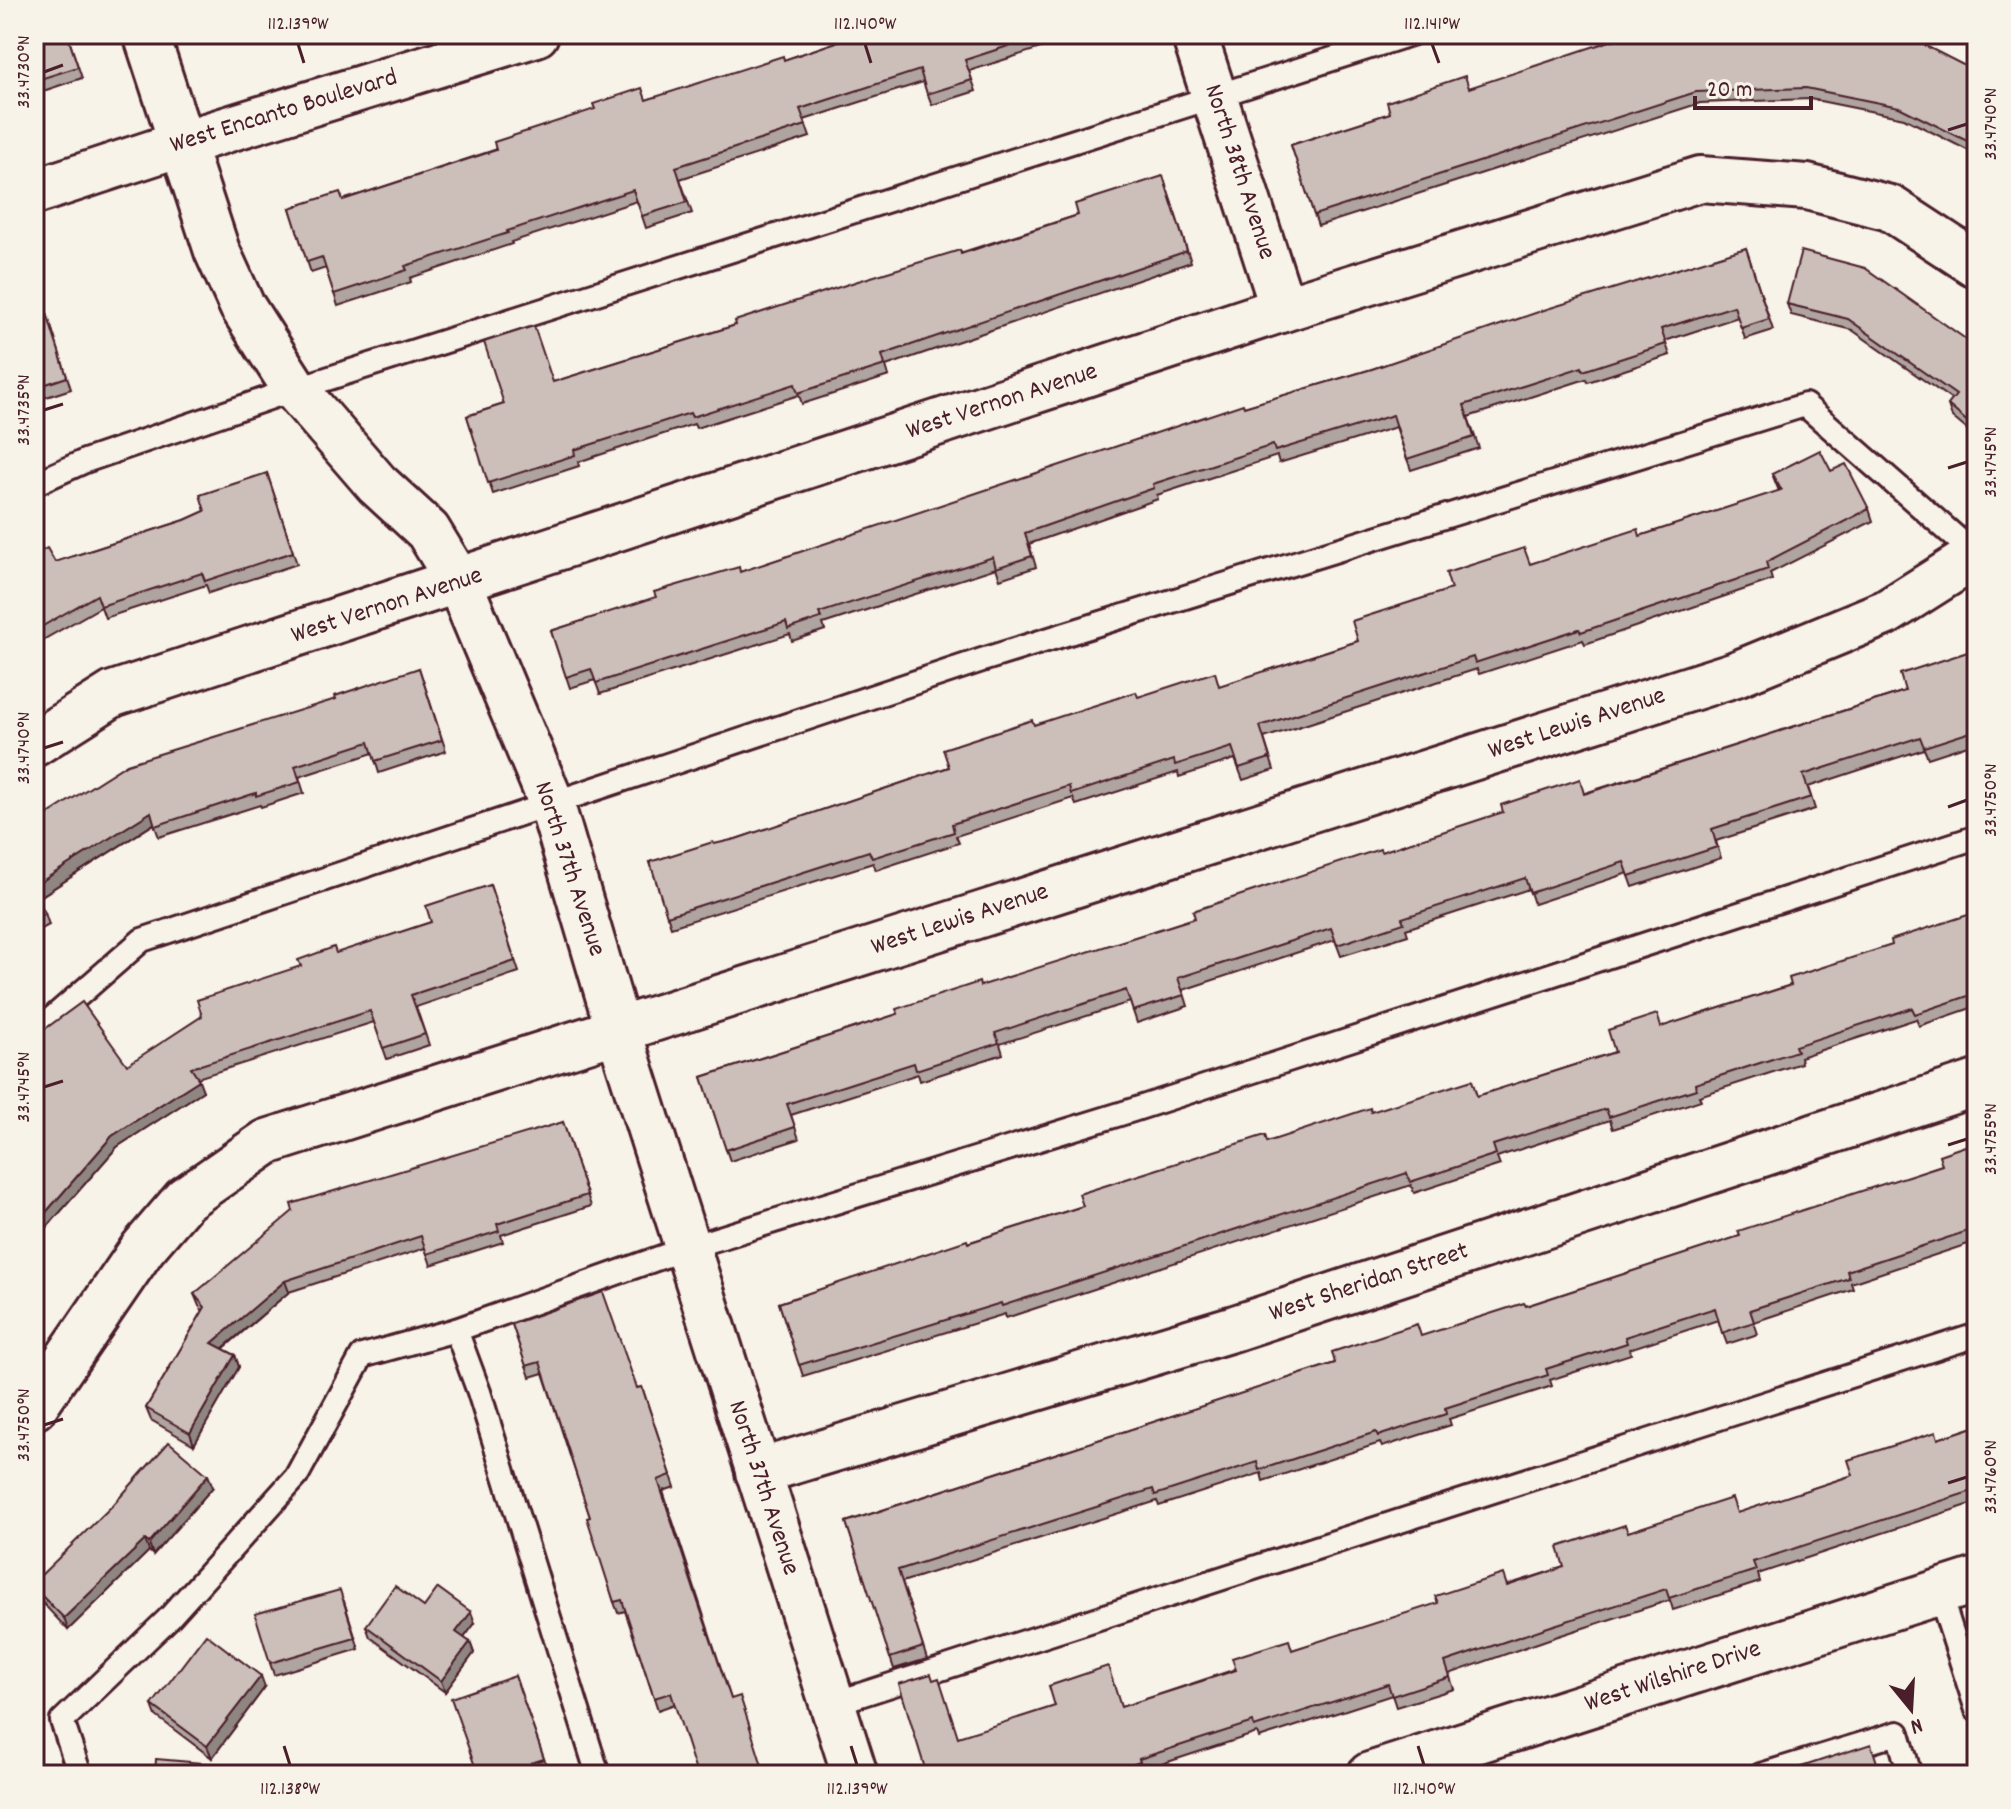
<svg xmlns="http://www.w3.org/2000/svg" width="2011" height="1809" font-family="Dekko,sans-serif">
  <rect width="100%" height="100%" fill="#f7f3e8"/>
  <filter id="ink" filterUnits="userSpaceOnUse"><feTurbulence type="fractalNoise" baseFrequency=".0125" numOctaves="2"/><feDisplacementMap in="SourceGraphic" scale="16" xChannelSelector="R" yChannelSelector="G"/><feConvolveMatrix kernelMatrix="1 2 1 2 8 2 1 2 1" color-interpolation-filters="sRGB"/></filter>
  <g filter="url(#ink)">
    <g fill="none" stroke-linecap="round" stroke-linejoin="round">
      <!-- lane casing -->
      <g stroke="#4a1f2b" stroke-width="28">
        <g id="lane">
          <path d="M34,484L85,461L295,389L1411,34"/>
          <path d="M34,1034L142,940L982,660L1805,405L1977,556"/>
          <path d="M456,1330L479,1392L598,1775"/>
          <path d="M1939,1592L1977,1710"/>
          <path d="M832,1704L1977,1335"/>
          <path d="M80,1775L62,1721L168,1619L296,1477L362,1356L456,1330L687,1248L1133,1110L1977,837"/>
          <path d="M1761,1775L1898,1733L1910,1775"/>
        </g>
      </g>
      <!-- street casing -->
      <g stroke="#4a1f2b" stroke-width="50">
        <g id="street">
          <path d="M146,34L217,251L242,306L295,389L377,484L428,531L459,582L551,802L618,1029L855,1775"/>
          <path d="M1194,34L1283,309"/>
          <path d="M34,744L113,694L1283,309L1700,179L1807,187L1890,208L1977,265"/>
          <path d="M34,1407L143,1248L185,1199L267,1142L1736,674L1887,612L1977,555"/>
          <path d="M758,1472L1235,1328L1977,1083"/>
          <path d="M1370,1775L1977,1580"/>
        </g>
      </g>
      <!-- secondary casing -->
      <g stroke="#4a1f2b" stroke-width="50">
        <path id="secondary" d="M34,192L180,144L536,34"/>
      </g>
      <!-- lane -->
      <use href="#lane" stroke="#f7f3e8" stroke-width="22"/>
      <!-- street -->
      <use href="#street" stroke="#f7f3e8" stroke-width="44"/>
      <!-- secondary -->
      <use href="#secondary" stroke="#f7f3e8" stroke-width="44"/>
    </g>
    <!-- wall -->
    <g fill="#afa49f" stroke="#4a1f2b" stroke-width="2">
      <path d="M34,34H67L82,78L34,94Z"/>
      <path d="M860,34H1084L969,71L976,91L932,105L923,82L804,120L810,137L680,179L692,213L646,228L637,201L511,242L512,244L410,278L411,282L338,306L326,268L311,273L290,208L343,200L646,100L784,60Z"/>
      <path d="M1921,44L1977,72V155L1904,118L1810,99L1700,103L1318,226L1291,145L1469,88Z"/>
      <path d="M1163,176L1191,262L886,366L889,376L802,404L799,395L696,428L694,424L578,462L579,466L493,494L467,416L504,404L553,382L736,325L1078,215Z"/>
      <path d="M1746,248L1773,330L1745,339L1738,317L1665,341L1670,355L1588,382L1586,379L1468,417L1479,448L1411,470L1396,427L1279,463L1277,456L1157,495L1158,499L1029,544L1036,567L1000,579L996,568L823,624L825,630L792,641L790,634L600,694L595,680L570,688L551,631L740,572L1244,407L1372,369Z"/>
      <path d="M41,295L71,389L34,401V298Z"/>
      <path d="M1787,304L1977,347V438L1952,417L1948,405L1952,400L1852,330L1791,315Z"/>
      <path d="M1831,471L1869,509L1873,521L1770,573L1772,580L1585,644L1583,640L1479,674L1477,669L1264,738L1274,770L1243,780L1235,759L1179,777L1178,772L1076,805L1073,798L956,836L959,843L876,870L873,863L671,927L650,862L736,839L949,767L1034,725L1138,697L1220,686L1358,641L1530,564L1640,536L1779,491L1772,474Z"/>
      <path d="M267,473L297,564L209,593L206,585L105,618L101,607L34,645V555L55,562L185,520L205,511Z"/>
      <path d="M1977,649V742L1928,758L1924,749L1808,787L1815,809L1716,841L1721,858L1633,887L1628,873L1534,904L1529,889L1406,929L1408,935L1341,956L1335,940L1183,990L1188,1006L1137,1023L1130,1002L1000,1044L1003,1054L920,1081L918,1074L791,1115L799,1139L730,1161L702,1077L1195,918L1381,852L1585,793L1905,691Z"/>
      <path d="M419,668L446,751L379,773L373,753L299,777L304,793L261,807L260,805L159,837L154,824L37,899L45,913L49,925L34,933V823L336,699Z"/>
      <path d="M490,885L519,972L416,1007L429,1045L387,1059L374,1022L197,1078L203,1091L117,1147L34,1242V1034L127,1065L301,966L431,922Z"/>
      <path d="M1977,918V1006L1919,1026L1916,1019L1800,1057L1801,1063L1699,1096L1701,1100L1613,1129L1610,1120L1497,1157L1500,1165L1414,1193L1411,1185L1006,1318L1005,1314L803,1376L779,1303L1083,1206L1267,1142L1371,1112L1478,1096L1615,1052L1662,1027L1791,985Z"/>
      <path d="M563,1122L591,1206L501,1235L503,1242L431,1265L425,1248L289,1292L223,1349L235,1355L239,1367L194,1445L151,1420L146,1408L203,1311L199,1306L194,1294Z"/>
      <path d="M1977,1142V1241L1851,1283L1853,1289L1754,1322L1758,1334L1727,1344L1718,1320L1629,1349L1631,1354L1550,1380L1552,1386L1449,1419L1451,1425L1382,1447L1380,1443L1263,1481L1261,1473L1159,1506L1157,1501L902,1582L927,1659L894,1669L846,1522L1335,1363L1526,1306L1740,1236L1942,1165Z"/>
      <path d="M512,1324L637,1388L642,1387L675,1487L663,1491L731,1699L766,1775L675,1704L658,1710L625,1611L618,1613L614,1602L590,1517L543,1373L530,1377Z"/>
      <path d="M1977,1426V1502L1758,1574L1760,1582L1673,1610L1670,1600L1549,1639L1449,1674L1454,1689L1396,1707L1392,1695L1259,1738L1257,1733L1143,1770L1144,1774L1140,1775H927L959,1737L1122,1707L1292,1650L1507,1585L1564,1567L1628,1532L1738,1513L1853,1475L1938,1439Z"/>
      <path d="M213,1487L153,1555L149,1551L68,1630L36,1596L34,1592V1582Z"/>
      <path d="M344,1601L359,1649L274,1675L270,1663Z"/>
      <path d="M424,1607L475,1623L464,1638L470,1642L474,1653L445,1692L370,1637L366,1626Z"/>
      <path d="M515,1676L548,1770L535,1775H478Z"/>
      <path d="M265,1687L212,1758L156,1716L152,1705Z"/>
    </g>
    <!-- shaded-wall -->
    <g fill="#8f8682" stroke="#4a1f2b" stroke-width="2">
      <path d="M151,812L155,823L35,900L34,886Z"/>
      <path d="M34,1000L39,1011L34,1016Z"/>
      <path d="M199,1080L203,1091L117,1147L34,1242V1226L112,1136Z"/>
      <path d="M285,1281L289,1292L216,1354L212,1343Z"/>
      <path d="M235,1355L239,1367L194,1445L190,1433Z"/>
      <path d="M208,1475L213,1487L153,1555L149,1543Z"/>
      <path d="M145,1540L149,1551L68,1630L64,1618Z"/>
      <path d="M471,1612L475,1623L460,1643L456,1632Z"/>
      <path d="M470,1642L474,1653L445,1692L441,1681Z"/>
      <path d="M261,1676L265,1687L212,1758L207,1746Z"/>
    </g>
    <!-- building -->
    <g fill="#ccbfb9" stroke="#4a1f2b" stroke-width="2">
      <path d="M34,34H67L78,67L34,81Z"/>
      <path d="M860,34H1045L965,60L972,80L927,94L920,70L800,109L806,125L676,167L687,202L642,216L633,190L507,231L508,233L405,266L407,270L334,294L322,257L307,262L290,208L340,192L343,200L496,150L494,142L595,109L593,104L642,88L646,100L783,56L784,60Z"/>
      <path d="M1631,34H1900L1919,38L1918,42L1977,72V146L1899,107L1806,88L1696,92L1314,215L1291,145L1390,113L1387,102L1465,76L1469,88Z"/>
      <path d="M1163,176L1187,251L882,355L885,365L798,393L795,384L692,417L690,413L574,450L575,455L488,483L467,416L504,404L484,342L534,326L553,382L736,325L735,321L858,281L960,250L961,254L1078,215L1075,204Z"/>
      <path d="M1746,248L1769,319L1741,328L1734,306L1661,329L1666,344L1583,371L1582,367L1464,405L1474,437L1407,459L1393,415L1275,451L1273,445L1153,484L1154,488L1025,533L1032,556L996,568L993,557L819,613L821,618L788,629L786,622L596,683L591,669L566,677L551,631L656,597L654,592L739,567L740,572L1243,404L1244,407L1372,369L1547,309Z"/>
      <path d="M1801,251L1865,268L1977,347V430L1948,405L1956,395L1848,319L1787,304Z"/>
      <path d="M41,295L67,377L34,388V298Z"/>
      <path d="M1820,450L1831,471L1846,464L1869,509L1766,562L1768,569L1581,632L1579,629L1475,663L1473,657L1260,726L1270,758L1239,768L1232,747L1175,765L1174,760L1071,794L1069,786L952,824L954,832L872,858L869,851L667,916L650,862L713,842L714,844L736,839L949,767L943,749L1032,720L1034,725L1136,692L1138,697L1215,672L1219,686L1358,641L1352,621L1451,589L1446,573L1524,548L1530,564L1638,529L1640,536L1781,490L1772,474Z"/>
      <path d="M267,473L293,552L205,581L202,573L101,606L97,595L34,631V555L47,548L55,562L185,520L205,511L200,495Z"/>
      <path d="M1977,649V730L1924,747L1920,737L1803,775L1811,797L1712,829L1717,847L1629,876L1624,862L1530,893L1525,878L1402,918L1404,923L1337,945L1331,928L1178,978L1184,995L1133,1011L1126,990L995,1033L999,1043L916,1070L914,1063L787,1104L795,1127L726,1150L702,1077L898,1014L896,1009L979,982L980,986L1195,918L1193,911L1380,849L1381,852L1503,812L1501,805L1580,779L1584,794L1905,691L1900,674Z"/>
      <path d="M419,668L442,740L375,761L369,742L295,766L300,782L256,796V793L155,826L151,812L34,886V823L127,764L336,699L335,696Z"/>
      <path d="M490,885L515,961L411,995L425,1034L383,1048L370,1011L191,1068L199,1080L112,1136L34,1226V1034H38L82,1002L127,1065L202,1016L197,1000L301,966L298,960L334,947L336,953L431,922L426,906Z"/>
      <path d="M34,894L45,913L34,920Z"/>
      <path d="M1974,913L1976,919L1977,918V993L1915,1014L1912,1008L1795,1046L1797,1051L1695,1084L1696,1089L1609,1117L1606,1109L1493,1145L1496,1154L1410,1182L1407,1173L1002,1306L1001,1303L799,1365L779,1303L967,1240L968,1243L1083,1206L1079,1194L1265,1135L1267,1142L1370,1108L1371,1112L1472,1080L1477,1096L1615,1052L1608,1030L1657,1014L1661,1027L1791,985L1789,978L1892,945L1891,940Z"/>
      <path d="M563,1122L587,1195L497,1224L499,1231L427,1254L421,1236L285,1281L212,1343L235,1355L190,1433L146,1408L205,1307L194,1294L293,1211L291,1204Z"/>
      <path d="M1977,1142V1228L1847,1271L1849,1278L1750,1310L1754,1322L1722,1333L1715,1308L1625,1337L1627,1343L1546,1369L1548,1375L1445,1408L1446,1414L1378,1436L1376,1432L1259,1470L1257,1462L1155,1495L1153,1489L898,1570L923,1647L890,1658L846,1522L1335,1363L1332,1352L1417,1324L1421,1336L1524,1303L1526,1306L1740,1236L1738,1231L1942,1165L1939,1155Z"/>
      <path d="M603,1292L637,1388L642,1387L671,1475L658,1480L696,1596L731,1699L740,1696L765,1775H697L671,1693L654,1698L622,1600L614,1602L587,1518L590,1517L540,1362L526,1366L512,1324Z"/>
      <path d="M1977,1426V1498L1975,1490L1753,1562L1756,1570L1669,1598L1666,1589L1545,1628L1445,1662L1450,1677L1392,1696L1388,1684L1254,1727L1253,1722L1139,1759L1140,1762L1102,1775H927L899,1684L931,1674L933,1680L939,1678L958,1737L1055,1706L1049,1686L1108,1666L1121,1707L1236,1670L1232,1658L1289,1640L1292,1650L1438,1603L1435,1596L1503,1574L1507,1586L1564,1567L1558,1547L1625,1525L1628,1532L1732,1498L1737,1513L1853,1475L1848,1460L1936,1432L1938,1439Z"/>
      <path d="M169,1442L208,1475L149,1543L145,1540L64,1618L34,1588V1582L114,1504Z"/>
      <path d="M395,1586L424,1607L438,1588L471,1612L456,1632L470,1642L441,1681L366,1626Z"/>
      <path d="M340,1590L355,1638L270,1663L255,1614Z"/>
      <path d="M206,1634L261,1676L207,1746L152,1705Z"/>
      <path d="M515,1676L544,1759L531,1763L535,1775H478L451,1698Z"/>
      <path d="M1871,1744L1881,1775H1777Z"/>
      <path d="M156,1759L225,1765L224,1775H155Z"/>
    </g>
  </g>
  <!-- ticks -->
  <path fill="none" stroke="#4a1f2b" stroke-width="3" d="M298,44L304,63M865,44L871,63M1432,44L1439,63M44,72L63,65M1948,130L1967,124M44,410L63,404M1948,468L1967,462M44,748L63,742M1948,807L1967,800M44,1087L63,1081M1948,1145L1967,1139M44,1425L63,1419M1948,1483L1967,1477M284,1746L290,1765M851,1746L857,1765M1418,1746L1424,1765"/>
  <g text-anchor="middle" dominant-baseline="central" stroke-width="7" stroke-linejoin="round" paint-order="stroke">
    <!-- street labels -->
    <g font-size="26" fill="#4a1f2b" stroke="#f7f3e8">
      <text transform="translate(284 112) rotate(-17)">West Encanto Boulevard</text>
      <text transform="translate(1239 172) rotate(72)">North 38th Avenue</text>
      <text transform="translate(1002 402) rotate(-18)">West Vernon Avenue</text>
      <text transform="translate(387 606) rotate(-18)">West Vernon Avenue</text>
      <text transform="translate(1577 724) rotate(-18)">West Lewis Avenue</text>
      <text transform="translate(569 869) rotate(72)">North 37th Avenue</text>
      <text transform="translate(960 920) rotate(-18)">West Lewis Avenue</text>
      <text transform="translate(1369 1283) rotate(-18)">West Sheridan Street</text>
      <text transform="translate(763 1488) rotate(72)">North 37th Avenue</text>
      <text transform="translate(1673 1677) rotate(-18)">West Wilshire Drive</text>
    </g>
  </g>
  <!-- margin -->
  <rect width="2011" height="1809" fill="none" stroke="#f7f3e8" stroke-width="88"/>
  <!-- north arrow -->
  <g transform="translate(1911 1709) rotate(162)" stroke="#f7f3e8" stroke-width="6" paint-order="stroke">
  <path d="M0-6L14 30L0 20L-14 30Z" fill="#4a1f2b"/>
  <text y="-12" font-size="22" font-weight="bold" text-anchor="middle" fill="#4a1f2b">N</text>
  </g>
  <!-- scale -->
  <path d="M1695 96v12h116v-12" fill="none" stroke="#4a1f2b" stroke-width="4"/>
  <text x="1707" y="96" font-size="24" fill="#4a1f2b" stroke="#f7f3e8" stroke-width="6" paint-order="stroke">20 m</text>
  <rect x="44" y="44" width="1923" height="1721" fill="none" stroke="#4a1f2b" stroke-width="3"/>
  <g font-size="20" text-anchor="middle" fill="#4a1f2b">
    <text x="298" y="29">112.139°W</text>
    <text x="865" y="29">112.140°W</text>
    <text x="1432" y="29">112.141°W</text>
    <text transform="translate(22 72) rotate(-90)" y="7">33.4730°N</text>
    <text transform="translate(1989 124) rotate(-90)" y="7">33.4740°N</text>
    <text transform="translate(22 410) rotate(-90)" y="7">33.4735°N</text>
    <text transform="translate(1989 462) rotate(-90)" y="7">33.4745°N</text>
    <text transform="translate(22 748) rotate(-90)" y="7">33.4740°N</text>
    <text transform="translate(1989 800) rotate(-90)" y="7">33.4750°N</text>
    <text transform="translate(22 1087) rotate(-90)" y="7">33.4745°N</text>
    <text transform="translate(1989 1139) rotate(-90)" y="7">33.4755°N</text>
    <text transform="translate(22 1425) rotate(-90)" y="7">33.4750°N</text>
    <text transform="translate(1989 1477) rotate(-90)" y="7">33.4760°N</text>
    <text x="290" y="1794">112.138°W</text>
    <text x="857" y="1794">112.139°W</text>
    <text x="1424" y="1794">112.140°W</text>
  </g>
</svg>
